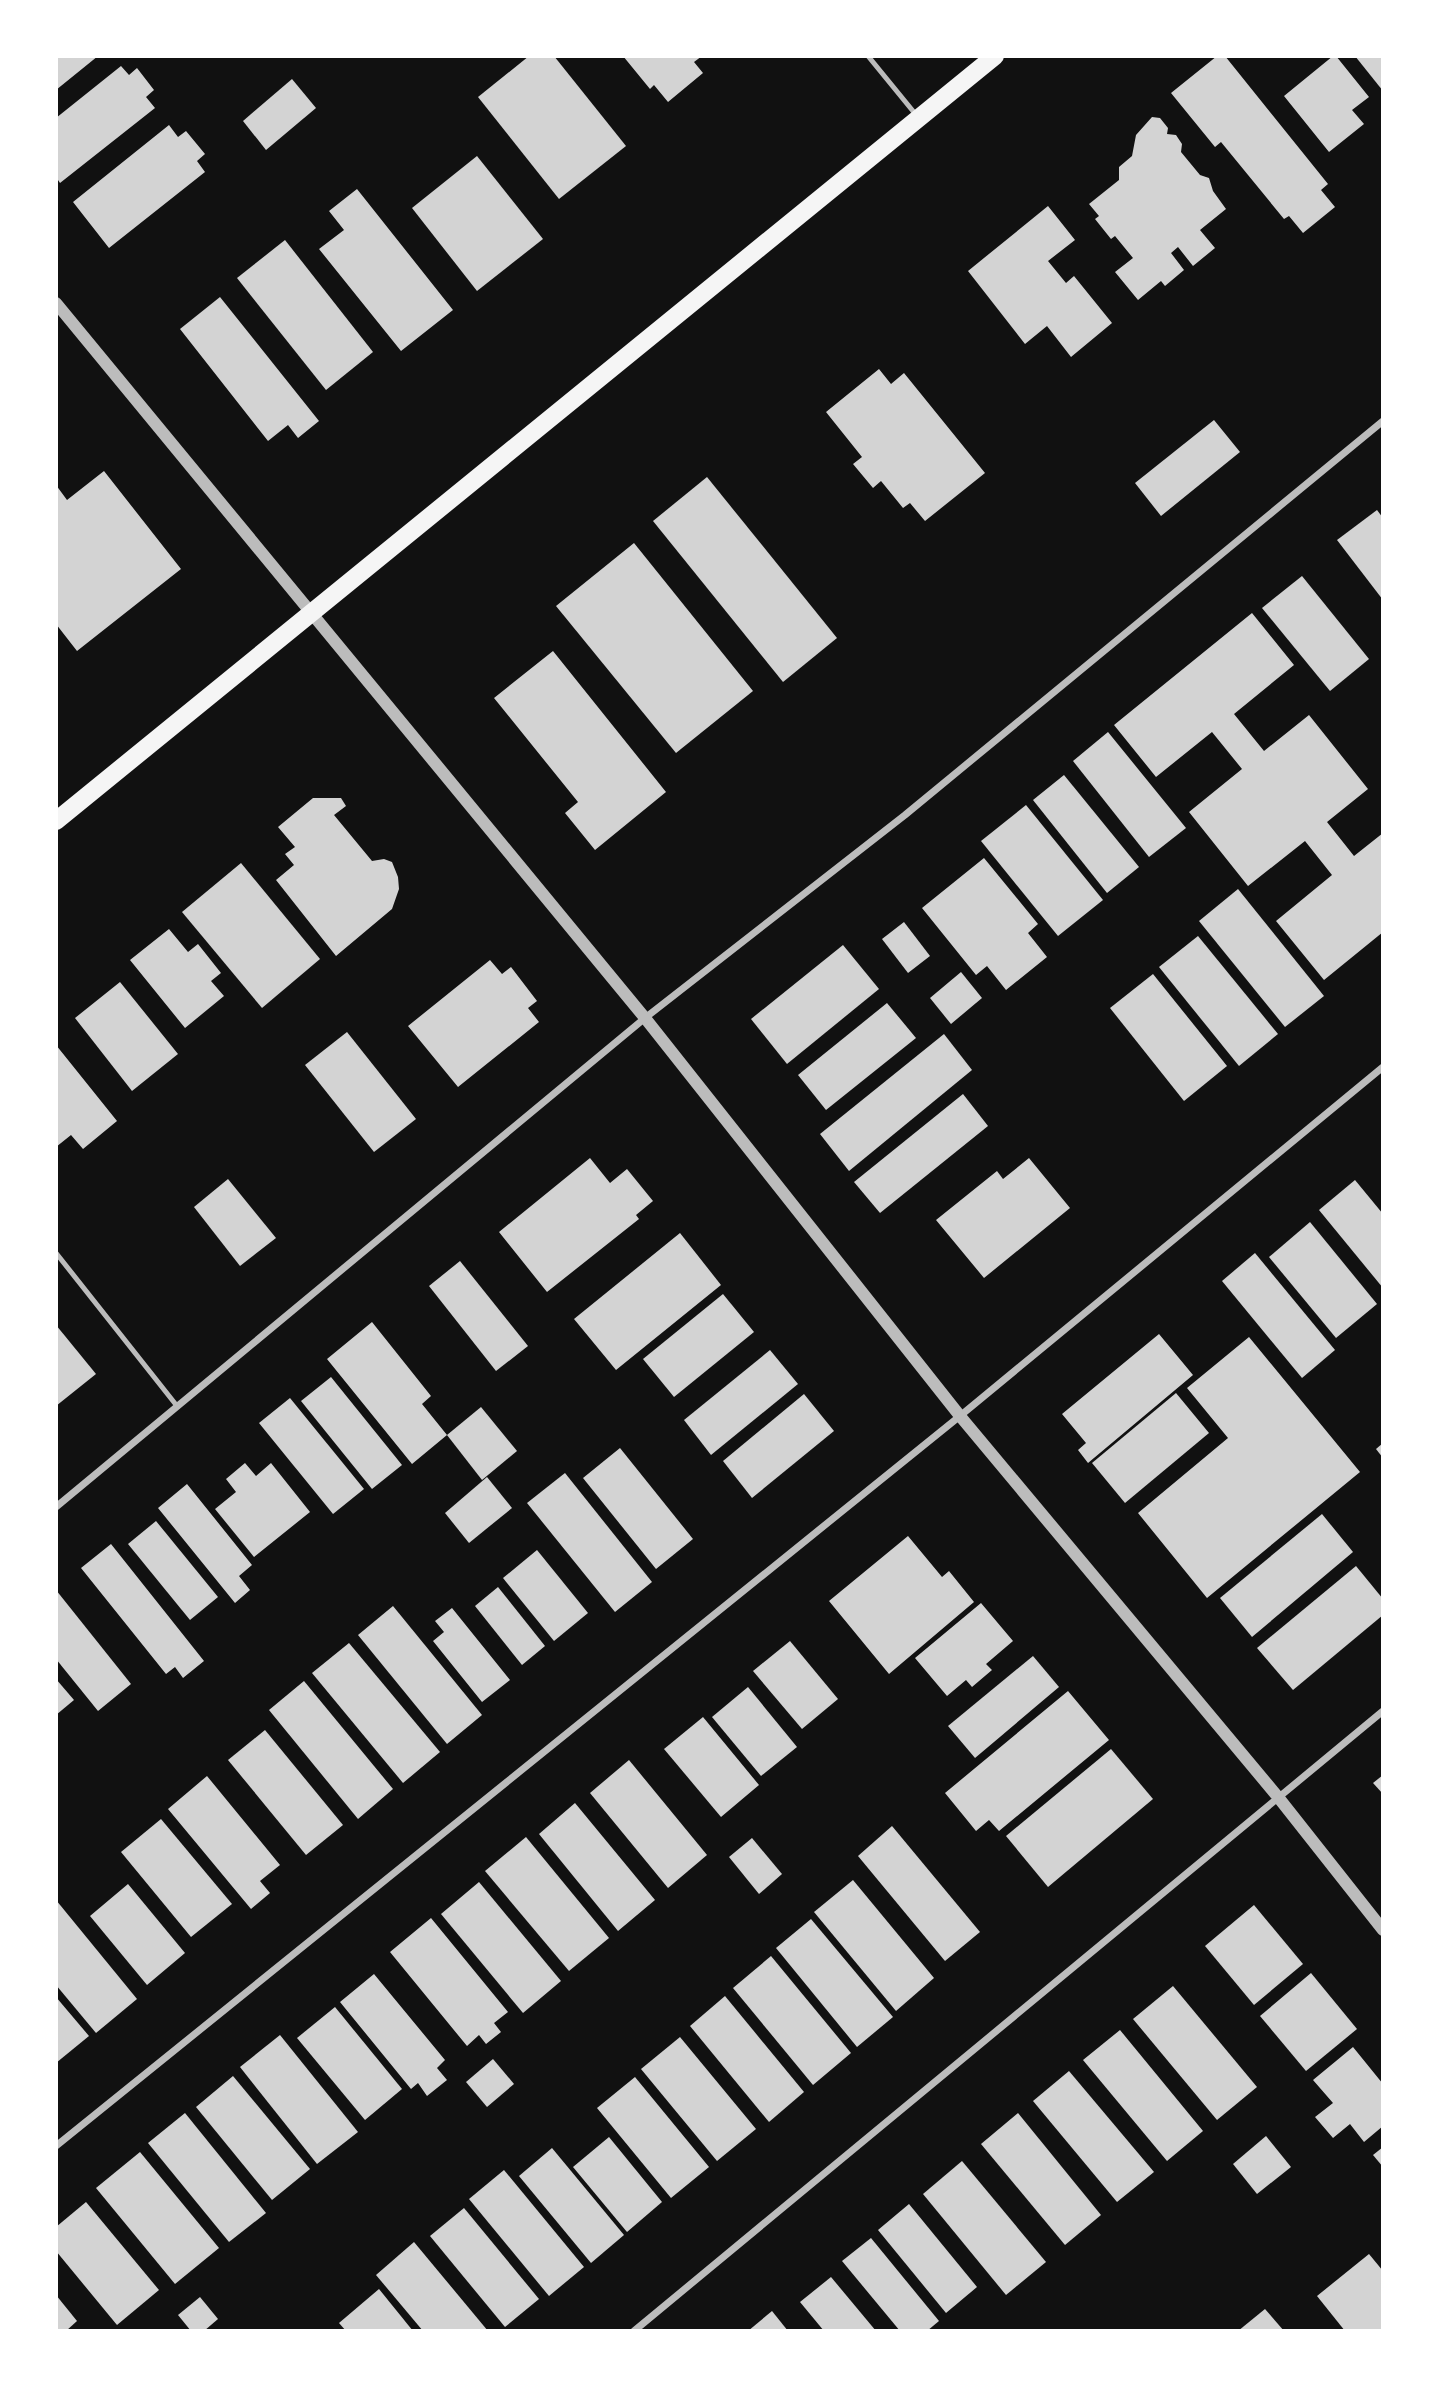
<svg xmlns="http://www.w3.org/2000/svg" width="1439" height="2387" font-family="'Fira Sans',sans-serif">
  <rect width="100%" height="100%" fill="#111"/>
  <!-- building -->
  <g fill="#d3d3d3">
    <path d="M56,56H98L56,90Z"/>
    <path d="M529,56H554L626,146L559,199L478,97Z"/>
    <path d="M623,56H702L694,62L703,73L668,102L654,85L650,89Z"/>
    <path d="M1217,56H1225L1328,184L1321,190L1335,207L1303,233L1289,216L1284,219L1221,142L1215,147L1171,93Z"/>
    <path d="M1333,56H1336L1369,97L1352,110L1364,124L1329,152L1284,96Z"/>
    <path d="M1355,56H1383V91Z"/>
    <path d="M121,66L129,75L137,68L154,90L146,97L155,108L60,183L56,177V118Z"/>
    <path d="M292,79L316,108L266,150L243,121Z"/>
    <path d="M1152,117L1160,118L1168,128L1167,134L1176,135L1182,144L1181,152L1200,175L1209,178L1213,191L1226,209L1200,230L1215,248L1193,266L1178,247L1171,253L1184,270L1165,286L1161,281L1138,300L1115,272L1133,258L1115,236L1111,239L1095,219L1099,216L1089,204L1119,180V167L1132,156L1136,135Z"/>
    <path d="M169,125L178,137L186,131L205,154L197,161L205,172L109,248L73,202Z"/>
    <path d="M477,156L543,239L477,291L412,208Z"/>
    <path d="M357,189L453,310L401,351L319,249L344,230L329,211Z"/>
    <path d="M1048,206L1075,240L1048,261L1066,283L1074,276L1112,323L1071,357L1047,326L1025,344L968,271Z"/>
    <path d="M285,240L373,352L326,390L237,278Z"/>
    <path d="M220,297L319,421L298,438L288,425L268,441L180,329Z"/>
    <path d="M879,369L891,384L904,373L985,473L925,521L910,503L903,508L881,481L873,488L853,464L862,457L826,412Z"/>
    <path d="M1214,420L1240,452L1161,516L1135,483Z"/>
    <path d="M104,471L181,569L77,651L56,624V485L67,500Z"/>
    <path d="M707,477L837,638L783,682L653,521Z"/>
    <path d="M1377,510L1383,518V600L1337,540Z"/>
    <path d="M634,543L753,691L676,753L556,606Z"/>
    <path d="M1302,576L1369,659L1330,691L1262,608Z"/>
    <path d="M1252,613L1294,665L1234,714L1264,751L1309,715L1368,789L1327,822L1354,856L1383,833V932L1324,980L1276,921L1332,875L1305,841L1248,886L1189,812L1242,769L1212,732L1156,777L1114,725Z"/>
    <path d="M553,651L666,792L595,850L565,813L578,802L494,698Z"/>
    <path d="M1108,732L1186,828L1149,857L1073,761Z"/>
    <path d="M1064,775L1139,867L1107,893L1033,800Z"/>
    <path d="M313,798H341L346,806L334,815L372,861L384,859L392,862L398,877L399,889L392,909L336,956L276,880L294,865L285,854L295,847L278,827Z"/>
    <path d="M1026,805L1103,900L1058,936L981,841Z"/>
    <path d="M984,858L1038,924L1028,933L1047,957L1006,990L987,966L976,975L922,908Z"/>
    <path d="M241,863L320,959L262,1008L182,912Z"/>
    <path d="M1238,889L1324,996L1285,1027L1199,921Z"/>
    <path d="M904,922L930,956L908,973L882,939Z"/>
    <path d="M169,929L188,952L198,944L221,973L211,981L224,996L185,1028L130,960Z"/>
    <path d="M1198,936L1278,1034L1239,1066L1159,967Z"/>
    <path d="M843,945L879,989L787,1064L751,1019Z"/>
    <path d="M490,960L502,974L511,967L537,1001L528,1008L539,1022L458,1087L408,1026Z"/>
    <path d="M961,972L982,998L951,1024L930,998Z"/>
    <path d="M1153,974L1227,1066L1184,1101L1110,1008Z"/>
    <path d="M120,982L178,1054L132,1091L75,1018Z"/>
    <path d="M887,1003L916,1038L826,1110L798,1075Z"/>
    <path d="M347,1032L416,1119L374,1152L305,1065Z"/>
    <path d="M944,1034L972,1070L849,1171L820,1134Z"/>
    <path d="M56,1045L117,1121L83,1149L71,1135L56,1147Z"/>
    <path d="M963,1094L988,1126L880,1213L854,1182Z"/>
    <path d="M590,1158L610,1183L627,1169L653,1201L636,1215L639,1219L547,1292L499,1232Z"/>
    <path d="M1029,1158L1070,1208L984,1278L936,1220L997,1171L1003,1179Z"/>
    <path d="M228,1179L276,1238L240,1266L194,1207Z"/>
    <path d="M1355,1180L1383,1214V1288L1319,1210Z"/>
    <path d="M1310,1222L1377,1304L1336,1338L1269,1257Z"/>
    <path d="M680,1233L721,1285L616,1370L574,1319Z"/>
    <path d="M1255,1253L1335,1350L1302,1378L1222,1281Z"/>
    <path d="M460,1261L528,1346L496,1371L429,1286Z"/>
    <path d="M723,1294L754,1332L674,1397L643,1359Z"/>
    <path d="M372,1322L431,1396L422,1404L447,1435L412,1464L327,1359Z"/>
    <path d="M56,1325L96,1374L56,1406Z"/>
    <path d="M1159,1334L1193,1375L1088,1463L1078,1450L1086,1443L1062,1414Z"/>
    <path d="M1249,1337L1360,1472L1207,1598L1138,1513L1228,1438L1187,1388Z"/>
    <path d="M770,1350L798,1384L711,1455L684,1420Z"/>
    <path d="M331,1377L402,1465L372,1489L301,1401Z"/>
    <path d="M1176,1393L1209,1433L1125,1503L1092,1463Z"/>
    <path d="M804,1394L834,1431L752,1498L723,1461Z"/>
    <path d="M290,1398L364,1489L333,1514L259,1423Z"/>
    <path d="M481,1407L517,1451L482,1480L447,1435Z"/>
    <path d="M1383,1443V1458L1376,1449Z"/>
    <path d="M620,1448L693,1539L656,1569L583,1478Z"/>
    <path d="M245,1463L256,1476L271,1463L310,1512L254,1557L215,1509L236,1492L226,1479Z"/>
    <path d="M565,1473L652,1582L615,1612L527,1503Z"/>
    <path d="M487,1477L512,1508L469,1543L445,1513Z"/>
    <path d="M187,1484L252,1565L239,1576L250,1590L235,1603L158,1508Z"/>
    <path d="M1322,1514L1353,1552L1252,1637L1220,1598Z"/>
    <path d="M156,1521L218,1597L190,1620L128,1544Z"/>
    <path d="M908,1536L942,1577L949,1571L974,1602L889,1674L829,1601Z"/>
    <path d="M111,1544L204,1661L183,1678L175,1667L166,1674L81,1568Z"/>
    <path d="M537,1550L588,1613L554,1641L503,1578Z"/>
    <path d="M1356,1566L1383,1599V1615L1293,1690L1257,1648Z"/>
    <path d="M498,1587L545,1646L522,1665L475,1606Z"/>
    <path d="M56,1590L131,1684L98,1711L56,1659Z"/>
    <path d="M981,1603L1013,1641L986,1664L992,1670L972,1687L966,1680L947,1696L915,1658Z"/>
    <path d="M393,1606L482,1715L447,1744L358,1635Z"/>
    <path d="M452,1608L510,1680L482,1702L433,1641L444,1632L435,1621Z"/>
    <path d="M790,1641L838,1699L802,1729L753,1671Z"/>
    <path d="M349,1643L440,1752L403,1783L312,1673Z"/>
    <path d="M1033,1656L1059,1687L975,1758L948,1726Z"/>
    <path d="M56,1679L74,1700L56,1715Z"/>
    <path d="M304,1681L393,1789L358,1819L269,1710Z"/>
    <path d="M748,1687L797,1747L761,1776L712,1717Z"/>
    <path d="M1068,1691L1109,1740L999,1831L989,1820L976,1831L945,1793Z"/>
    <path d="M703,1717L759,1785L721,1817L664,1749Z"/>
    <path d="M265,1730L343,1825L306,1855L228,1760Z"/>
    <path d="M1111,1749L1153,1799L1048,1887L1006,1836Z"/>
    <path d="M629,1760L707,1855L668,1888L590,1793Z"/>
    <path d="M1383,1775V1794L1373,1783Z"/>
    <path d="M207,1776L280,1865L260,1881L270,1893L251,1909L168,1809Z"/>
    <path d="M575,1803L655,1900L618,1931L539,1834Z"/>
    <path d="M161,1819L232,1904L191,1937L121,1852Z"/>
    <path d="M892,1826L980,1932L945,1961L858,1856Z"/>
    <path d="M526,1837L609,1938L569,1971L485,1871Z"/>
    <path d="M752,1838L782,1874L759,1894L729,1857Z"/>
    <path d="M853,1880L934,1978L896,2011L814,1912Z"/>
    <path d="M479,1882L561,1981L523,2013L441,1914Z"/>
    <path d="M128,1884L185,1953L147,1985L90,1916Z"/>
    <path d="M56,1900L137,1999L96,2033L56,1985Z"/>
    <path d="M1254,1905L1303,1964L1254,2005L1205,1946Z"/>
    <path d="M431,1918L508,2012L494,2023L501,2032L486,2044L479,2035L467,2046L390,1952Z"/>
    <path d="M811,1919L893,2017L857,2047L776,1948Z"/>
    <path d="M771,1956L851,2053L813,2085L733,1988Z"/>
    <path d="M1311,1973L1357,2029L1306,2071L1260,2016Z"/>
    <path d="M374,1974L445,2060L437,2068L447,2080L427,2096L418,2083L411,2089L340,2002Z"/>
    <path d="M1173,1986L1257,2087L1217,2120L1133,2019Z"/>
    <path d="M725,1996L804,2092L769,2122L690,2026Z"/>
    <path d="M56,1997L89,2036L56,2063Z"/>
    <path d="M335,2007L402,2089L365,2120L297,2038Z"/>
    <path d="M1120,2030L1203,2131L1167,2161L1083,2060Z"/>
    <path d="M280,2035L358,2132L317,2164L240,2067Z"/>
    <path d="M680,2037L756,2129L717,2161L641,2069Z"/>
    <path d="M1353,2047L1383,2084V2126L1364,2142L1350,2124L1333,2138L1315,2117L1333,2103L1313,2080Z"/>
    <path d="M493,2059L514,2084L487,2107L466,2082Z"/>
    <path d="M1069,2071L1154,2172L1117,2202L1033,2101Z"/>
    <path d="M233,2076L310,2169L272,2200L196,2107Z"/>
    <path d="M635,2077L709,2167L671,2198L597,2108Z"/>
    <path d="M185,2113L266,2213L229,2242L148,2143Z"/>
    <path d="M1018,2113L1101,2215L1065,2245L981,2144Z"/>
    <path d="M1266,2136L1291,2167L1257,2194L1233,2164Z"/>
    <path d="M609,2137L662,2202L627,2232L573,2167Z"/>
    <path d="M1383,2147V2167L1373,2155Z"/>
    <path d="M552,2148L624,2235L591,2263L519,2176Z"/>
    <path d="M140,2152L219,2248L175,2284L96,2188Z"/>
    <path d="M962,2161L1046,2262L1006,2295L923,2194Z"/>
    <path d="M504,2170L584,2267L549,2296L469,2199Z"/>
    <path d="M86,2202L159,2290L117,2325L56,2251V2227Z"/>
    <path d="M909,2204L977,2287L946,2313L878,2230Z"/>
    <path d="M464,2208L539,2299L505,2327L430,2236Z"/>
    <path d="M871,2238L939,2321L927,2331H900L842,2261Z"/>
    <path d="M414,2242L488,2331H423L376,2275Z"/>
    <path d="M1369,2254L1383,2271V2331H1345L1317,2296Z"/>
    <path d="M831,2277L876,2331H824L800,2302Z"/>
    <path d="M379,2289L413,2331H346L339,2323Z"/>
    <path d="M56,2295L77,2321L66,2331H56Z"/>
    <path d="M200,2297L218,2319L204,2331H191L178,2315Z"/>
    <path d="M1265,2309L1284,2331H1238Z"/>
    <path d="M772,2311L788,2331H748Z"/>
  </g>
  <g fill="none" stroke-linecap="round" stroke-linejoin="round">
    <!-- service -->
    <g stroke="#bcbcbc" stroke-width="5">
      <path d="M868,56L917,116"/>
      <path d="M56,1253L177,1406"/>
    </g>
    <!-- minor -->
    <g stroke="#bcbcbc" stroke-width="7">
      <path d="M56,1507L645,1018L905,815L1383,421"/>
      <path d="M56,2146L960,1416L1383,1067"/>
      <path d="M634,2331L1383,1711"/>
    </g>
    <!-- tertiary -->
    <path stroke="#bcbcbc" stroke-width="12" d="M56,303L645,1018L960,1416L1278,1797L1383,1930"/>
    <!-- primary -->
    <path stroke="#f5f5f5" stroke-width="18" d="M56,821L995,56"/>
  </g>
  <!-- border -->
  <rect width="1439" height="2387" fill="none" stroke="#ffffff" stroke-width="116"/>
</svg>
